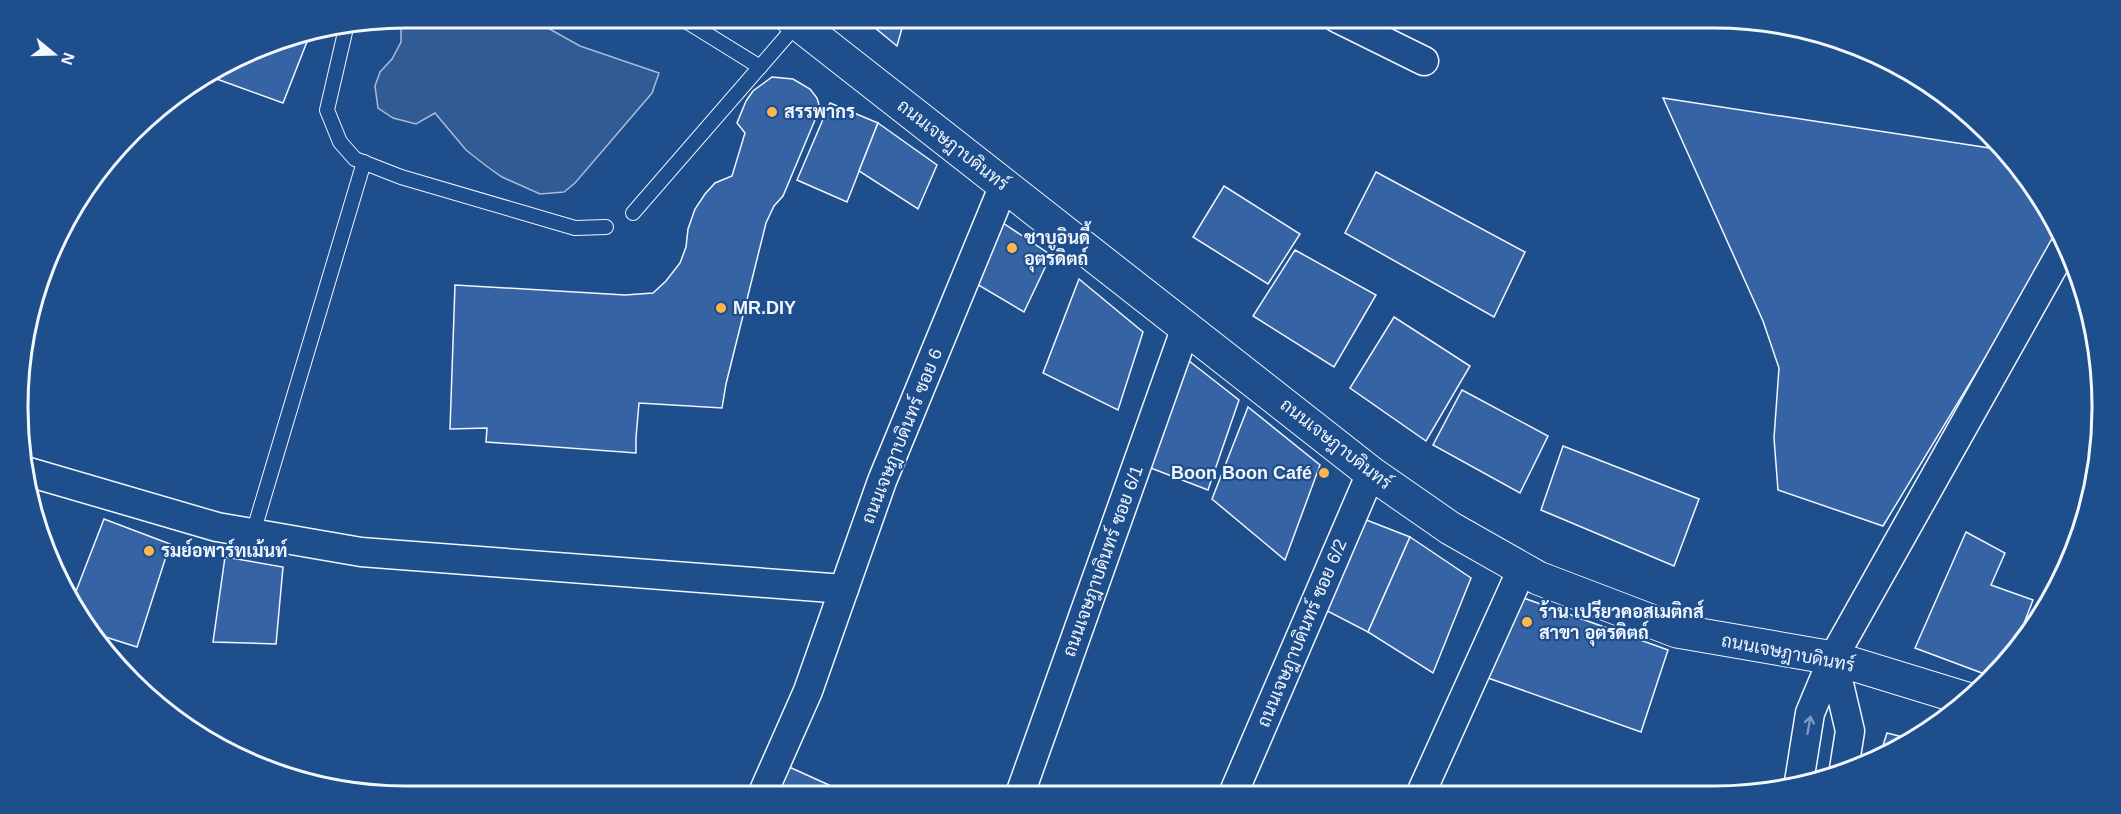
<svg xmlns="http://www.w3.org/2000/svg" width="2121" height="814" font-family="Helvetica,Sarabun,sans-serif">
  <rect width="100%" height="100%" fill="#1f4e8c"/>
  <!-- built -->
  <path fill="#305b95" stroke="#a8bbd7" stroke-width="1.5" d="M407,18H530L580,46L659,73L652,93L575,183L564,192L540,194L502,177L485,165L466,150L435,113L416,124L393,118L378,108L375,86L380,72L392,59L401,42V26L396,20Z"/>
  <!-- building -->
  <g fill="#3563a3" stroke="#f2f6ff" stroke-width="1.5">
    <path d="M863,18H905L897,46Z"/>
    <path d="M310,34L283,103L214,78L282,39Z"/>
    <path d="M772,77L793,79L810,89L817,98L820,108L783,196L774,206L766,223L726,384L722,408L639,403L636,438V453L486,442L487,428L450,429L455,285L625,295L653,293L666,281L680,263L686,247L688,229L695,209L705,194L715,183L732,176L745,133L737,123L746,101L753,91Z"/>
    <path d="M1663,98L1996,149L2051,213L2059,236L1883,526L1778,490L1774,438L1779,368L1763,321Z"/>
    <path d="M830,103L878,123L847,202L797,180Z"/>
    <path d="M878,123L937,165L918,209L859,171Z"/>
    <path d="M1376,172L1525,252L1494,317L1345,233Z"/>
    <path d="M1224,186L1300,234L1268,284L1193,237Z"/>
    <path d="M1003,223L1051,255L1024,312L975,283Z"/>
    <path d="M1295,250L1376,295L1334,367L1253,316Z"/>
    <path d="M1079,279L1143,332L1118,410L1043,373Z"/>
    <path d="M1394,317L1470,366L1426,441L1350,388Z"/>
    <path d="M1184,357L1239,400L1208,490L1143,465Z"/>
    <path d="M1462,390L1548,436L1520,493L1433,445Z"/>
    <path d="M1248,407L1320,465L1285,560L1212,499Z"/>
    <path d="M1563,446L1699,499L1674,566L1541,510Z"/>
    <path d="M1346,512L1410,537L1368,632L1304,599Z"/>
    <path d="M104,519L170,544L137,647L93,633L83,623L73,599Z"/>
    <path d="M1966,532L2005,553L1991,585L2033,600L2016,644L1990,676L1915,648Z"/>
    <path d="M1410,537L1471,578L1433,673L1368,632Z"/>
    <path d="M225,557L283,567L276,644L213,642Z"/>
    <path d="M1521,597L1668,650L1641,732L1488,678Z"/>
    <path d="M1887,733L1911,739L1886,756L1879,758Z"/>
    <path d="M787,766L851,795H773Z"/>
  </g>
  <g fill="none" stroke-linecap="round" stroke-linejoin="round">
    <!-- lane casing -->
    <g stroke="#f2f6ff" stroke-width="16">
      <g id="lane">
        <path d="M681,18L760,67"/>
        <path d="M346,28L327,110L340,142L355,159L401,177L575,228L606,227"/>
        <path d="M633,213L798,23"/>
        <path d="M253,533L364,162"/>
      </g>
    </g>
    <!-- street casing -->
    <g stroke="#f2f6ff" stroke-width="31">
      <g id="street">
        <path d="M1337,18L1424,61"/>
        <path d="M25,471L217,527L361,552L844,589"/>
        <path d="M1833,658L1850,731L1844,769"/>
        <path d="M1799,782L1810,713L1833,658L2063,249"/>
        <path d="M1421,793L1522,569"/>
        <path d="M1020,794L1186,327"/>
        <path d="M1233,794L1371,473"/>
        <path d="M762,795L808,691L882,481L1004,185"/>
      </g>
    </g>
    <!-- secondary casing -->
    <g stroke="#f2f6ff" stroke-width="35">
      <path id="secondary" d="M791,18L1371,473L1450,528L1538,578L1677,631L1833,658L1970,700"/>
    </g>
    <!-- lane -->
    <use href="#lane" stroke="#1f4e8c" stroke-width="14"/>
    <!-- street -->
    <use href="#street" stroke="#1f4e8c" stroke-width="28"/>
    <!-- secondary -->
    <use href="#secondary" stroke="#1f4e8c" stroke-width="33"/>
  </g>
  <!-- one-way arrows -->
  <defs><path id="oneway-shaft" d="M-6 0H5M1.5-3L5.5 0L1.5 3" fill="none" stroke-width="1.6" stroke-linecap="round" stroke-linejoin="round" transform="scale(1.5)"/></defs>
  <use stroke="#7e9ac0" href="#oneway-shaft" transform="translate(1809 725) rotate(-80)"/>
  <!-- markers -->
  <g fill="#ffb74d" stroke="#1f4e8c" stroke-width="2">
    <circle cx="772" cy="112" r="6"/>
    <circle cx="1012" cy="248" r="6"/>
    <circle cx="721" cy="308" r="6"/>
    <circle cx="1324" cy="473" r="6"/>
    <circle cx="149" cy="551" r="6"/>
    <circle cx="1527" cy="622" r="6"/>
  </g>
  <g text-anchor="middle" dominant-baseline="central" stroke-width="4.5" stroke-linejoin="round" paint-order="stroke">
    <!-- poi labels -->
    <g font-size="18" font-weight="bold" fill="#f2f6ff" stroke="#1f4e8c" text-anchor="start">
      <text x="784" y="112">สรรพากร</text>
      <text x="1024" y="238">ชาบูอินดี้<tspan x="1024" dy="21">อุตรดิตถ์</tspan></text>
      <text x="733" y="308">MR.DIY</text>
      <text x="1312" y="473" text-anchor="end">Boon Boon Café</text>
      <text x="161" y="551">รมย์อพาร์ทเม้นท์</text>
      <text x="1539" y="612">ร้าน เปรียวคอสเมติกส์<tspan x="1539" dy="21">สาขา อุตรดิตถ์</tspan></text>
    </g>
    <!-- street labels -->
    <g font-size="18" fill="#f2f6ff" stroke="#1f4e8c">
      <text transform="translate(953 145) rotate(38)">ถนนเจษฎาบดินทร์</text>
      <text transform="translate(902 436) rotate(-68)">ถนนเจษฎาบดินทร์ ซอย 6</text>
      <text transform="translate(1336 444) rotate(38)">ถนนเจษฎาบดินทร์</text>
      <text transform="translate(1103 561) rotate(-70)">ถนนเจษฎาบดินทร์ ซอย 6/1</text>
      <text transform="translate(1302 633) rotate(-67)">ถนนเจษฎาบดินทร์ ซอย 6/2</text>
      <text transform="translate(1788 653) rotate(11)">ถนนเจษฎาบดินทร์</text>
    </g>
  </g>
  <!-- crop -->
  <path d="M0 0H2121V814H0ZM406 28H1714A378 378 0 0 1 2092 406V408A378 378 0 0 1 1714 786H406A378 378 0 0 1 28 408V406A378 378 0 0 1 406 28Z" fill="#1f4e8c" fill-rule="evenodd"/>
  <path fill="none" stroke="#f2f6ff" stroke-width="3" d="M406 28H1714A378 378 0 0 1 2092 406V408A378 378 0 0 1 1714 786H406A378 378 0 0 1 28 408V406A378 378 0 0 1 406 28Z"/>
  <!-- north arrow -->
  <g transform="translate(54 54) rotate(109)" stroke="#1f4e8c" stroke-width="4.5" paint-order="stroke">
  <path d="M0-4.5L10 22L0 15L-10 22Z" fill="#f2f6ff"/>
  <text y="-9" font-size="16" font-weight="bold" text-anchor="middle" fill="#f2f6ff">N</text>
  </g>
</svg>
